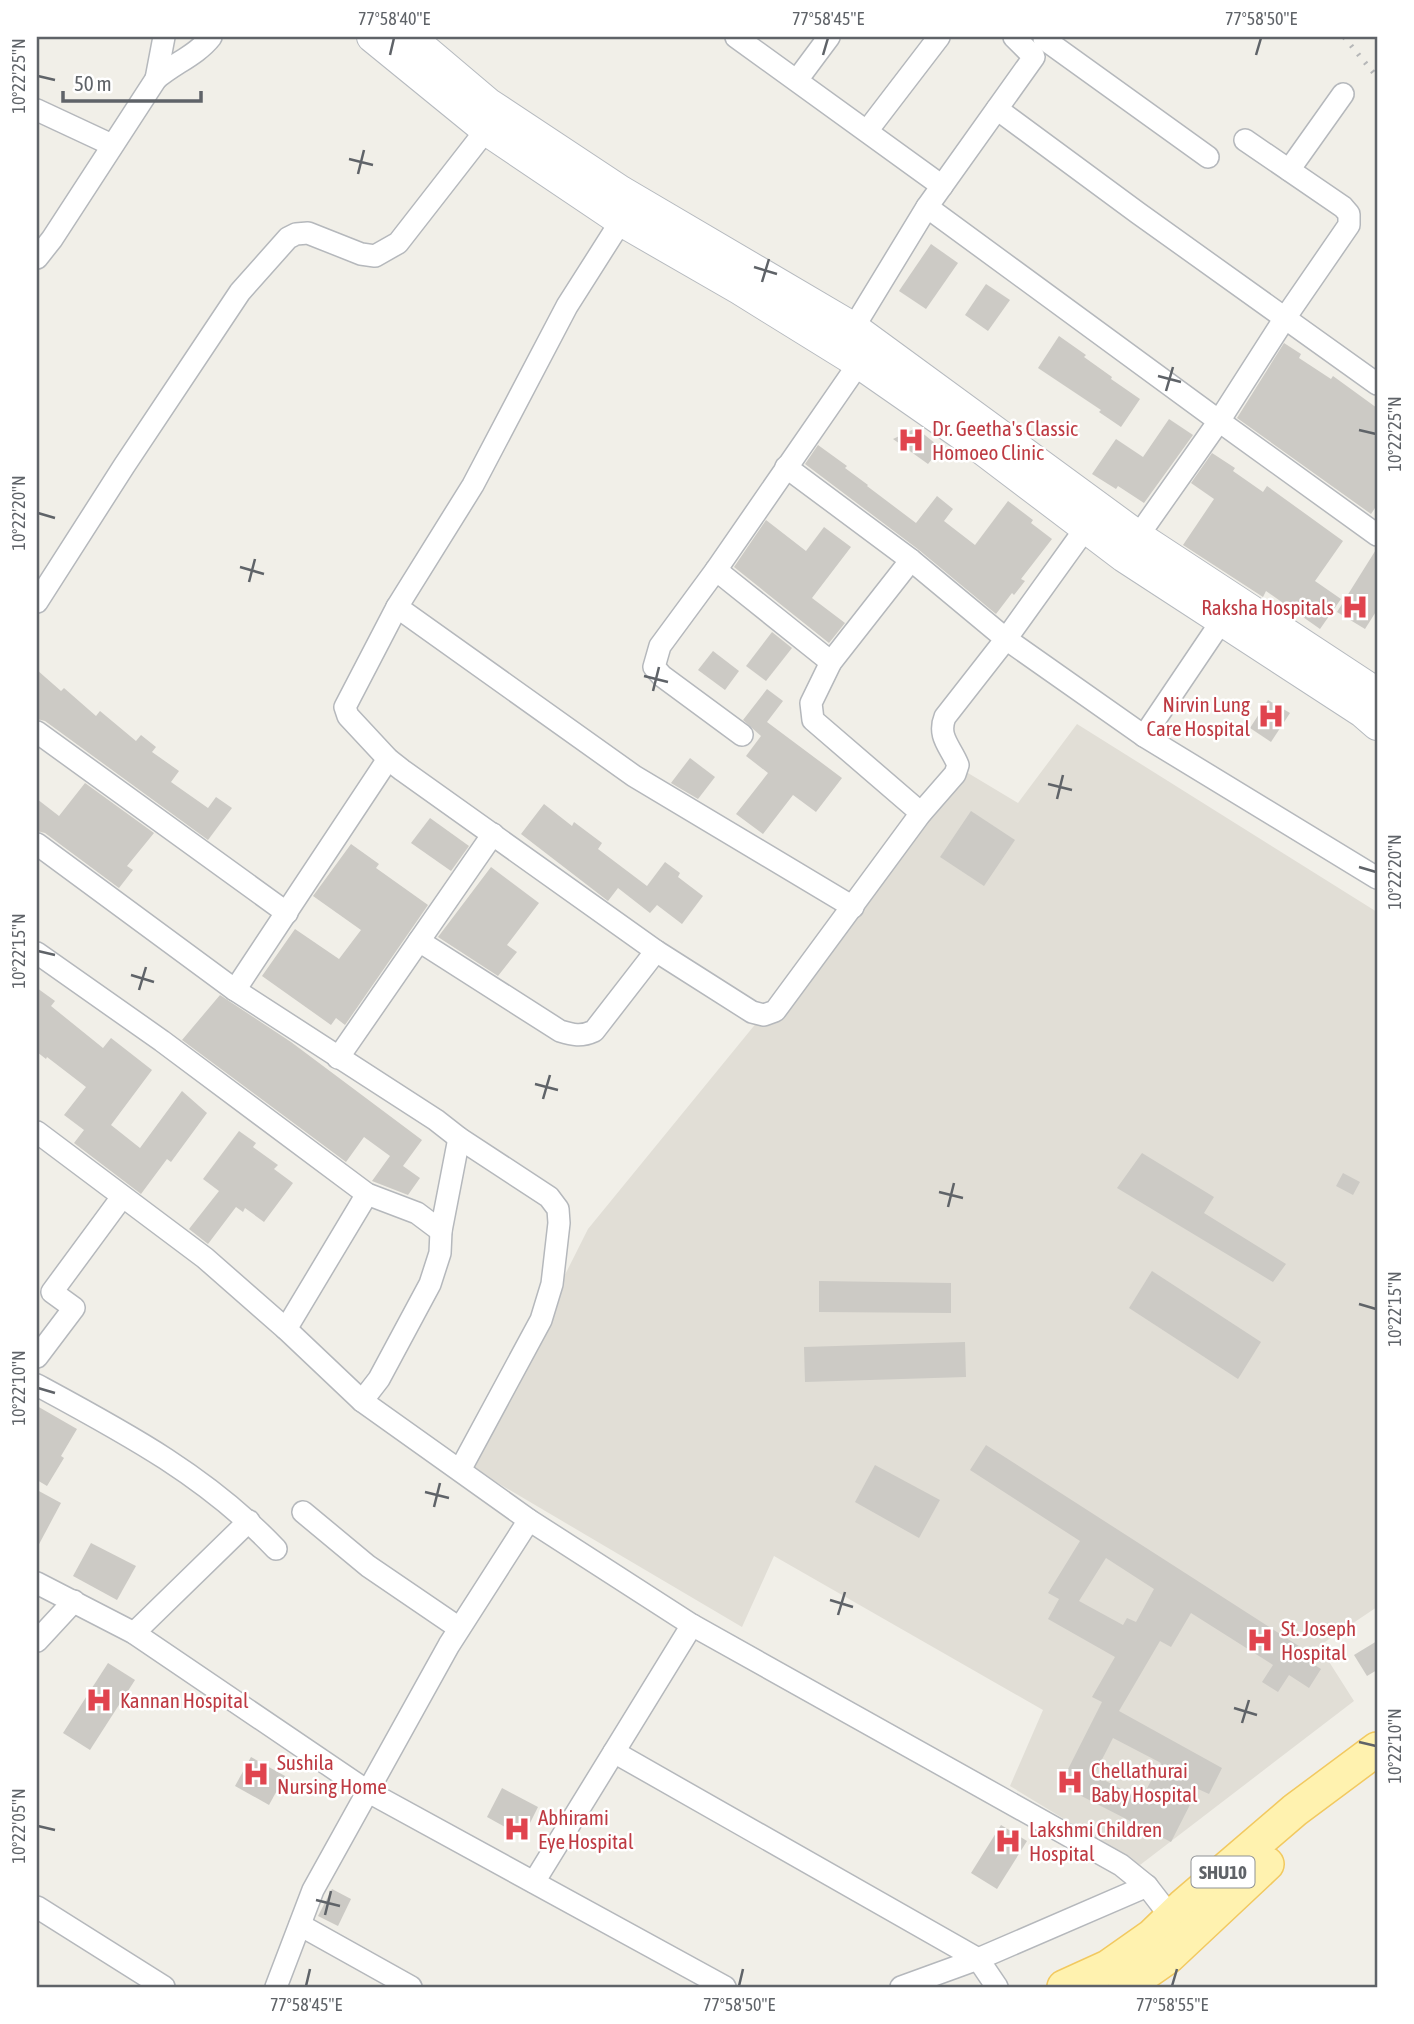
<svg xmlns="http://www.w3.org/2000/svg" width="1414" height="2024" font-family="'Asap Condensed',sans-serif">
  <rect width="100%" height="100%" fill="#f1efe8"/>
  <!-- education -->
  <path fill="#e1ded6" d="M1077,724L1377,912V1607L1319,1646L1354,1701L1140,1865L1010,1786L1043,1710L774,1556L742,1627L469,1466L588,1229L963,770L1018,803Z"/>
  <!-- building -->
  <g fill="#cccac5" fill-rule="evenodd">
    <path d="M931,244L958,263L926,309L899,291Z"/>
    <path d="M986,284L1010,300L988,331L965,315Z"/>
    <path d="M1059,336L1086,355L1084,357L1112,377L1111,379L1140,399L1121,427L1099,412L1101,410L1038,368Z"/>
    <path d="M1284,343L1301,354L1299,358L1331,379L1333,376L1377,408V505L1371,514L1237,418Z"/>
    <path d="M1169,419L1193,435L1144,503L1118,486L1116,489L1092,474L1116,439L1143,457Z"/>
    <path d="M916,428L941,448L928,464L893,439Z"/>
    <path d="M818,445L847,466L845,468L868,485L867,486L916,523L937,496L953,509L944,521L975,545L1008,501L1033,520L1031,523L1052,539L1021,579L1025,581L1014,595L1012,593L996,614L919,550L805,464Z"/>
    <path d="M1212,453L1235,468L1233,471L1263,492L1267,486L1343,541L1315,581L1341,599L1320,629L1266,591L1263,597L1183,545L1214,499L1191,483Z"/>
    <path d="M766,520L806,551L824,527L851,547L812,598L845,623L829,643L734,567Z"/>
    <path d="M1377,548V610L1365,629L1337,612Z"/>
    <path d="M772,632L792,648L766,681L746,666Z"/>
    <path d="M713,651L739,671L725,690L698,670Z"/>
    <path d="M37,670L61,691L64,688L96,716L100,711L136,741L141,735L156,747L152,752L179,771L171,782L208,808L216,797L232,808L208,840L45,721L37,719Z"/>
    <path d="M767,689L783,701L767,722L842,778L816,812L793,795L763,834L736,814L768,773L746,756L761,736L743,720Z"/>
    <path d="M1268,700L1290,713L1271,742L1250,728Z"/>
    <path d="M690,758L715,777L698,799L671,783Z"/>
    <path d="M85,783L154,833L127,866L133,870L119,888L45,833L37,831V799L59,816Z"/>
    <path d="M544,804L572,826L574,822L602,843L598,849L647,886L665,862L680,873L678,877L703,896L682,924L657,905L650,913L618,888L608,901L521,834Z"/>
    <path d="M971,811L1015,840L984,886L940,857Z"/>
    <path d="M430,818L469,846L451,871L411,843Z"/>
    <path d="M351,844L379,864L376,868L428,905L345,1025L336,1018L331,1025L262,976L295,929L339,959L361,930L313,896Z"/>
    <path d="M491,867L539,903L507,945L517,952L498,976L438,937Z"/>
    <path d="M37,988L55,1001L51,1006L103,1048L111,1038L152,1070L111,1125L140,1148L182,1091L207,1113L171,1162L167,1159L141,1194L74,1143L84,1130L64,1115L86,1087L47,1057L46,1059L37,1052Z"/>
    <path d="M220,995L291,1042L422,1140L403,1166L420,1178L408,1195L372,1181L390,1156L364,1137L346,1162L182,1040Z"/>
    <path d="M239,1131L256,1143L253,1147L278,1165L274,1169L293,1183L264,1222L245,1208L243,1212L236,1207L208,1244L189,1229L219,1191L203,1179Z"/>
    <path d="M1142,1153L1214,1197L1204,1213L1286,1264L1273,1282L1117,1188Z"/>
    <path d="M1343,1173L1360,1182L1353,1195L1336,1186Z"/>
    <path d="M1152,1271L1261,1342L1238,1379L1129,1308Z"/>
    <path d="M819,1281L951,1283V1313L819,1312Z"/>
    <path d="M965,1342L966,1377L805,1382L804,1347Z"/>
    <path d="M37,1406L77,1429L61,1456L64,1458L47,1486L37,1480Z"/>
    <path d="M986,1445L1305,1650L1301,1656L1321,1669L1309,1688L1289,1675L1278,1692L1262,1682L1273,1665L1191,1613L1171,1647L1160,1641L1119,1711L1222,1768L1209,1794L1198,1789L1171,1842L1060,1785L1102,1702L1092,1697L1115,1657L1048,1619L1059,1599L1048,1593L1080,1541L970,1470ZM1106,1558L1154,1589L1136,1622L1127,1618L1123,1625L1079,1601ZM1113,1738L1161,1763L1141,1799L1094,1775Z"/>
    <path d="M875,1465L940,1500L919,1538L855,1502Z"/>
    <path d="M37,1490L61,1503L37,1548Z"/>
    <path d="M91,1543L136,1566L117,1600L73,1576Z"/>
    <path d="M1377,1641V1670L1367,1676L1354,1655Z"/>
    <path d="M108,1663L135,1680L90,1750L63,1733Z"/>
    <path d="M251,1757L285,1776L269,1805L235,1786Z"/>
    <path d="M502,1788L538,1807L523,1837L487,1817Z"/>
    <path d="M1001,1825L1027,1841L997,1889L971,1873Z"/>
    <path d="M332,1889L351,1899L338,1926L318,1916Z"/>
  </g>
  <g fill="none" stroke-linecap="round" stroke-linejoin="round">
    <!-- minor casing -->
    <g stroke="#b5b8bc" stroke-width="24">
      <g id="minor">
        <path d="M736,37L942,186"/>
        <path d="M1044,39L1208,157"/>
        <path d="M156,79L164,37"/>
        <path d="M797,80L829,37"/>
        <path d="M997,109L1138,213L1377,384"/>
        <path d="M37,110L112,145"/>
        <path d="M867,131L939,37"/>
        <path d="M1289,170L1343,94"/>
        <path d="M927,207L1219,421L1285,318L1349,225V214L1343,207L1245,140"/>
        <path d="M621,221L567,306L473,485L397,607L345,707L348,716L388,759L402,770L656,951L752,1012L764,1015L775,1011L921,813L955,774L958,765C951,747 937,737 945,717L1006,639L1085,529"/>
        <path d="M37,258L52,239L156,79C173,64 197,55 211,37"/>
        <path d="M846,340L927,207L1034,57L1014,37"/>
        <path d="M786,467L911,560L1006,639L1144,736L1377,878"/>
        <path d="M1138,536L1219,421L1377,535"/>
        <path d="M911,560L831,662L811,703L813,720L921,813"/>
        <path d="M716,570L831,662"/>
        <path d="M37,602L124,466L240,292L288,238L296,234L308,233L361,254L375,256L398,243L486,130"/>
        <path d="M397,607L634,776L853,907"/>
        <path d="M37,732L287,913"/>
        <path d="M742,735L662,676L654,667L660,646L716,570L866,353"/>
        <path d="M1144,736L1229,610"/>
        <path d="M37,844L235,990L436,1120L459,1138L549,1197L558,1209L559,1223L552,1284L541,1320L460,1470"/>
        <path d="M419,941L560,1031C573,1035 581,1037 594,1031L656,951"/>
        <path d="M37,953L162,1041L367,1194L417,1213L441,1231"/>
        <path d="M235,990L388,759"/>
        <path d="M338,1058L493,834"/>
        <path d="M37,1132L205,1258L286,1329L362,1401L529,1520L692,1625L1121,1865L1147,1886L1171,1917"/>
        <path d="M286,1329L367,1194"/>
        <path d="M37,1357L74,1308L52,1292L122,1197"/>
        <path d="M37,1385C124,1432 207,1476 276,1549"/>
        <path d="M362,1401L379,1379L430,1284L440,1253L441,1231L459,1138"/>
        <path d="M303,1512L368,1566L459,1628"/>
        <path d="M37,1583L134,1633L367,1791L725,1987"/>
        <path d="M134,1633L249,1521"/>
        <path d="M37,1641L74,1601"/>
        <path d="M614,1752L978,1959L1147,1886"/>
        <path d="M534,1882L692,1625"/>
        <path d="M37,1907L164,1987"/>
        <path d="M300,1925L411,1987"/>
        <path d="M276,1987L313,1890L449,1645L529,1520"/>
        <path d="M901,1987L978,1959L997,1987"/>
      </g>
    </g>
    <!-- secondary casing -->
    <g stroke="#b6babf" stroke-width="32">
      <g id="secondary">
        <path d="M372,37L486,130L621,221L739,289L860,364L975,444L1124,557L1362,712L1377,725"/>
        <path d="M410,37L488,103L621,191L854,328L1138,536L1377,693"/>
      </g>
    </g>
    <!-- primary casing -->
    <g stroke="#f2c960" stroke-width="36">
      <g id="primary">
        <path d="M1064,1987L1108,1967L1152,1936L1183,1906L1295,1810L1377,1749"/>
        <path d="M1125,1987L1168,1957L1267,1864"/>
      </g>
    </g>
    <!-- minor -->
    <use href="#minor" stroke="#fff" stroke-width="21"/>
    <!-- secondary -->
    <use href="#secondary" stroke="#fff" stroke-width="30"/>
    <!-- primary -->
    <use href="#primary" stroke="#fff2af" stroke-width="33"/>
    <!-- rail -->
    <path stroke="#b6b7b8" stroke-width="5" stroke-dasharray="2 9" stroke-linecap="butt" d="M1344,37L1377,77"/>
  </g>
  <!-- ticks -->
  <path fill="none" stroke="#5f6368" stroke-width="2.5" d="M390,55L394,38M823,55L828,38M1256,55L1261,38M38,76L55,80M349,159L373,165M358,174L364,150M754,267L777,274M762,282L769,259M1158,376L1181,382M1166,391L1173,367M1359,430L1376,434M38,513L55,518M240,567L264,574M249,582L255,559M644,676L668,682M653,691L659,667M1048,784L1072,790M1057,799L1063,775M1359,867L1376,872M38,951L55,955M131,975L154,982M139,990L146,967M535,1084L558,1090M543,1099L550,1075M939,1192L963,1198M948,1207L954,1183M1359,1304L1376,1309M38,1388L55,1393M425,1492L449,1498M434,1507L440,1483M830,1600L853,1607M838,1615L845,1592M1234,1708L1257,1715M1242,1723L1249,1700M1359,1742L1376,1746M38,1826L55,1830M316,1900L340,1906M325,1915L331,1891M306,1986L310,1969M739,1986L743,1969M1172,1986L1177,1969"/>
  <!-- icons -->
  <defs>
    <g id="hospital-bare" transform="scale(2.1)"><path d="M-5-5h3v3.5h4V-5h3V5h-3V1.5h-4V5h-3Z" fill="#e0444e" stroke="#fff" stroke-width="2.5" paint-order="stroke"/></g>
  </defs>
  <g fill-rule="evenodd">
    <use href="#hospital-bare" x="911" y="440"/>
    <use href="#hospital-bare" x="1355" y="607"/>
    <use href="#hospital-bare" x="1271" y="716"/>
    <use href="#hospital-bare" x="1260" y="1640"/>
    <use href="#hospital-bare" x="99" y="1700"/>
    <use href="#hospital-bare" x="256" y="1774"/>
    <use href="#hospital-bare" x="1070" y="1782"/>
    <use href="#hospital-bare" x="517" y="1829"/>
    <use href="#hospital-bare" x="1008" y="1841"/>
  </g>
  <g text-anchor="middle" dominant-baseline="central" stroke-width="5" stroke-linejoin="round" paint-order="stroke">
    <!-- shield labels -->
    <rect fill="#fff" stroke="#8f9295" stroke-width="2" x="1191.5" y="1856.5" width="63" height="31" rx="5"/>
    <g font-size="19" font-weight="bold" fill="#5f6368">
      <text x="1223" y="1872">SHU10</text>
    </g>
    <!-- health labels -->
    <g font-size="21" fill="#be3a42" stroke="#fff" text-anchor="start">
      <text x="932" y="428">Dr. Geetha's Classic<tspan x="932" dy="24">Homoeo Clinic</tspan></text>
      <text x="1334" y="607" text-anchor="end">Raksha Hospitals</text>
      <text x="1250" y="704" text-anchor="end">Nirvin Lung<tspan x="1250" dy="24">Care Hospital</tspan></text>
      <text x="1281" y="1628">St. Joseph<tspan x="1281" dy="24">Hospital</tspan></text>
      <text x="120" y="1700">Kannan Hospital</text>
      <text x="277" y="1762">Sushila<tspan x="277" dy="24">Nursing Home</tspan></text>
      <text x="1091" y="1770">Chellathurai<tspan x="1091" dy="24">Baby Hospital</tspan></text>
      <text x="538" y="1817">Abhirami<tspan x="538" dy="24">Eye Hospital</tspan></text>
      <text x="1029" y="1829">Lakshmi Children<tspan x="1029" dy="24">Hospital</tspan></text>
    </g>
  </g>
  <!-- border -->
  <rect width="1414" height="2024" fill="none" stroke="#ffffff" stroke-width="77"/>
  <!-- scale -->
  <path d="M63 91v10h138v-10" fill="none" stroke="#5f6368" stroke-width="3.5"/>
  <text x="74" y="91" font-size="21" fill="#5f6368" stroke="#ffffff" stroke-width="5" paint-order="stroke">50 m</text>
  <rect x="38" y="38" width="1338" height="1948" fill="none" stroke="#5f6368" stroke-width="2.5"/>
  <g font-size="18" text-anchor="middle" fill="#5f6368">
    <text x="394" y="25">77°58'40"E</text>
    <text x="828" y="25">77°58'45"E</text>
    <text x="1261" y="25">77°58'50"E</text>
    <text transform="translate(19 76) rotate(-90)" y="6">10°22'25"N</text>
    <text transform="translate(1395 434) rotate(-90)" y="6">10°22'25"N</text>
    <text transform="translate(19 513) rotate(-90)" y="6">10°22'20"N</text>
    <text transform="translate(1395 872) rotate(-90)" y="6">10°22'20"N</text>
    <text transform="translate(19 951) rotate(-90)" y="6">10°22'15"N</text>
    <text transform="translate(1395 1309) rotate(-90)" y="6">10°22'15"N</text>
    <text transform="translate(19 1388) rotate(-90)" y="6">10°22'10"N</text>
    <text transform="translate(1395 1746) rotate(-90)" y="6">10°22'10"N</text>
    <text transform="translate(19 1826) rotate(-90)" y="6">10°22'05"N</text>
    <text x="306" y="2011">77°58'45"E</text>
    <text x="739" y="2011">77°58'50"E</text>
    <text x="1172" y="2011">77°58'55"E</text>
  </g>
</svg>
